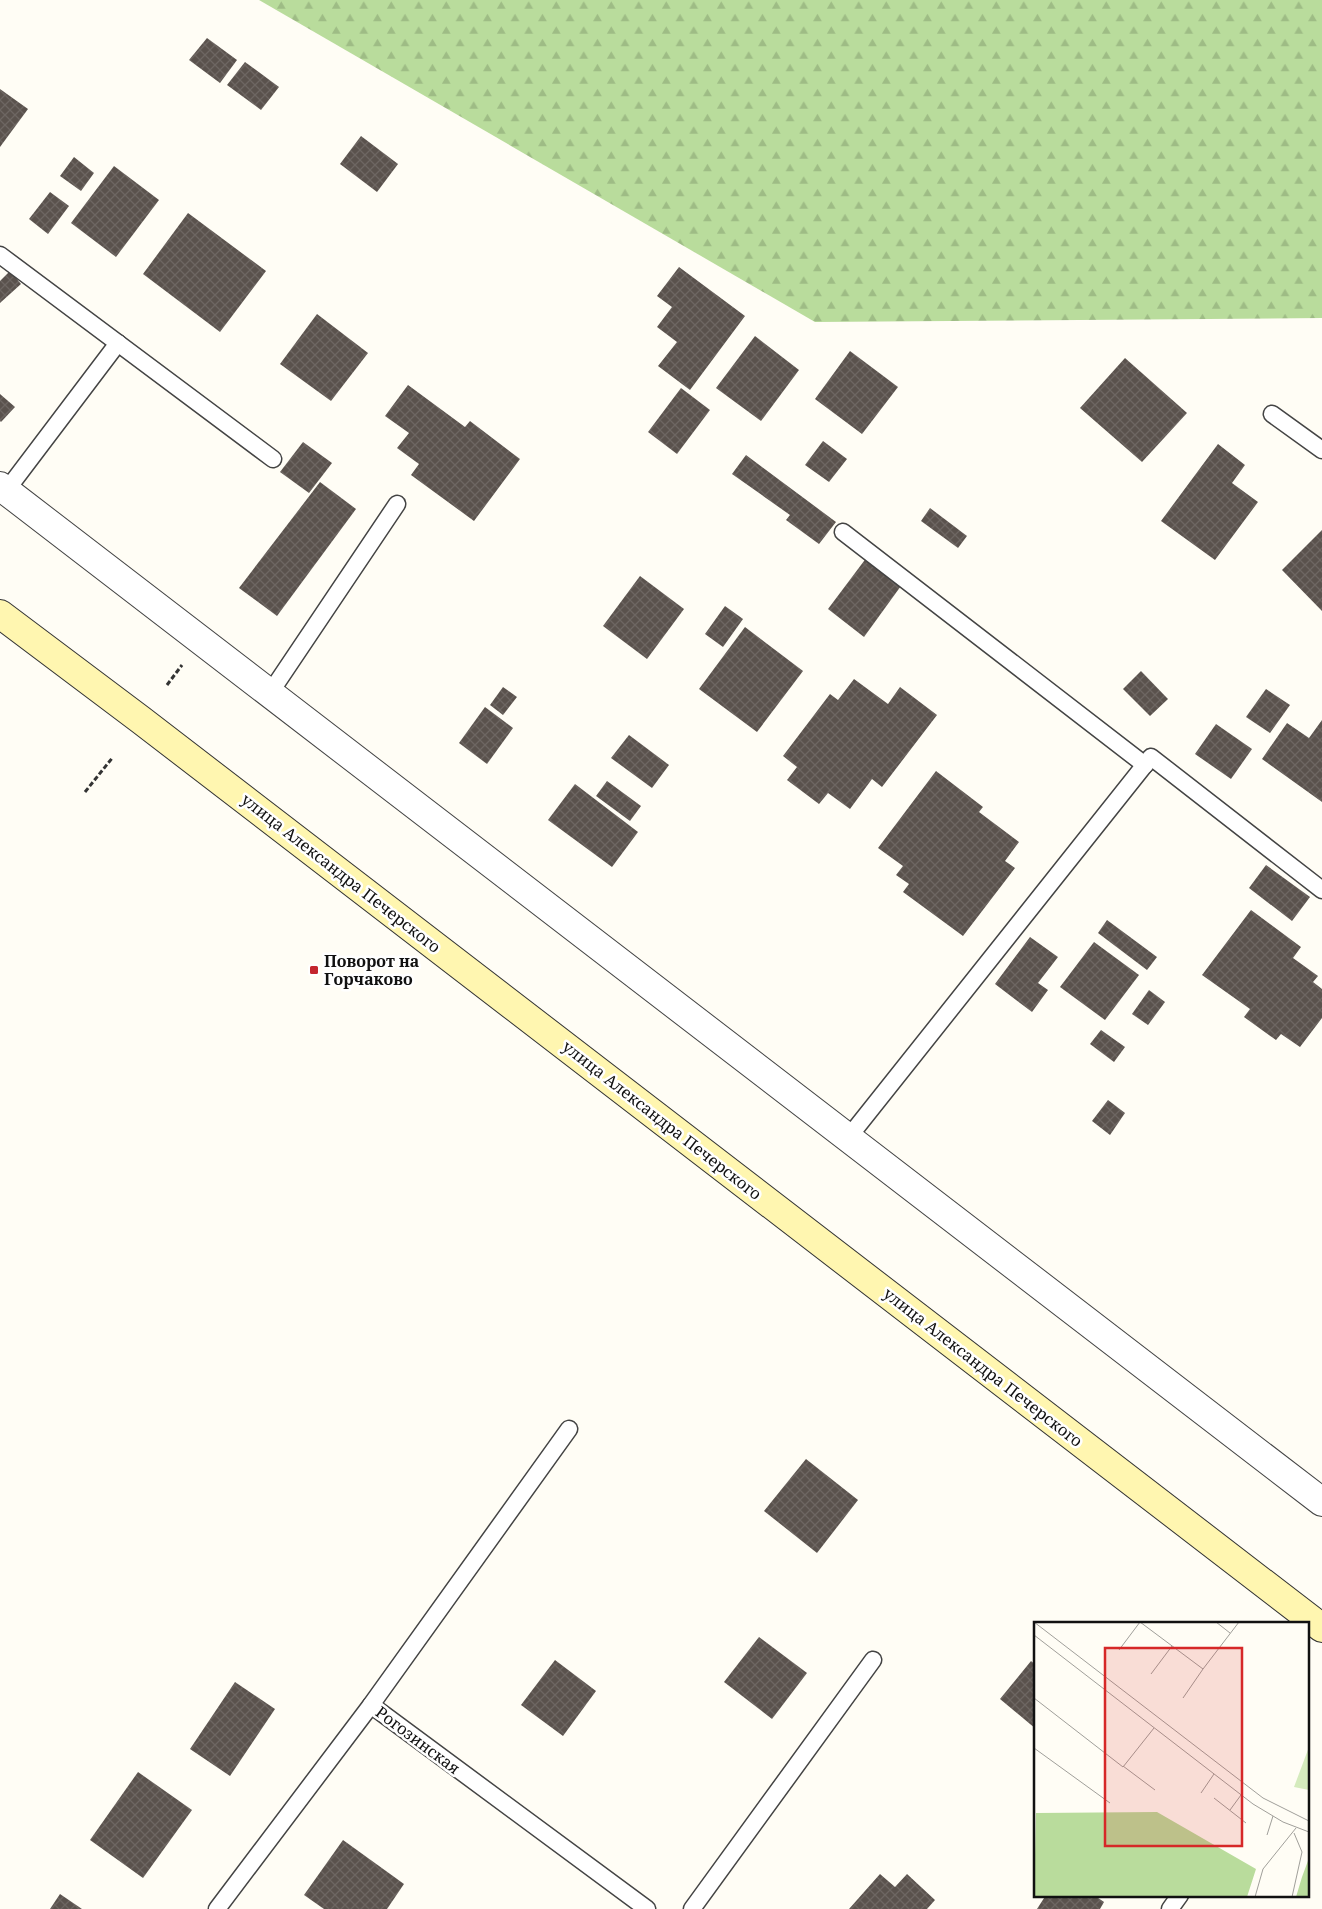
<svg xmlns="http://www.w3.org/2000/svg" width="1322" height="1909" font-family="'Noto Serif',serif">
  <defs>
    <pattern id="forest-firs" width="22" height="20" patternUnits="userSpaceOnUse" patternTransform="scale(1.25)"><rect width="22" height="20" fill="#b9dc9c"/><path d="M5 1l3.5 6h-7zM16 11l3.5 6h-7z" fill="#9ebc85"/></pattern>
    <pattern id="building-cross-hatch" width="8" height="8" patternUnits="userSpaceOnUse" patternTransform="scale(1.25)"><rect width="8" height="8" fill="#5a524d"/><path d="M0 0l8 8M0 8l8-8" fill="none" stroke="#6d6662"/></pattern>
  </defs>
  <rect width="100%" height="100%" fill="#fffdf5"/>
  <!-- forest -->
  <path fill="url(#forest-firs)" d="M259,0H1322V318L815,322Z"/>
  <!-- building -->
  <g fill="url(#building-cross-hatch)">
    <path d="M207,38L237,60L220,83L189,60Z"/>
    <path d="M245,62L279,87L261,110L227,85Z"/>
    <path d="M0,89L28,109L0,147Z"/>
    <path d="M361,136L398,164L377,192L340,164Z"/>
    <path d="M74,157L94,173L81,191L60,176Z"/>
    <path d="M114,166L159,200L116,257L71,223Z"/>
    <path d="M50,192L69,206L48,234L29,219Z"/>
    <path d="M188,213L266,271L220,332L143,274Z"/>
    <path d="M679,267L745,316L690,390L658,366L677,342L657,327L672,307L657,296Z"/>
    <path d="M10,271L21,284L0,303V281Z"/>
    <path d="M317,314L368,353L331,401L280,364Z"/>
    <path d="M755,336L799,370L761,421L716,388Z"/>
    <path d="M850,351L898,387L862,434L815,399Z"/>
    <path d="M1125,358L1187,413L1142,462L1080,408Z"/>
    <path d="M408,385L465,427L470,421L520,459L474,521L411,475L419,464L397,448L409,433L385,416Z"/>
    <path d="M681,388L710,410L677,454L648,432Z"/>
    <path d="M0,394L15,407L1,422L0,421Z"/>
    <path d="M823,441L847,459L829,482L805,465Z"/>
    <path d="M303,442L332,463L309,493L280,472Z"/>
    <path d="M1218,444L1245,465L1232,483L1258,502L1215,560L1161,521Z"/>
    <path d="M746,455L836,522L819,544L786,520L790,515L732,474Z"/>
    <path d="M320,482L356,509L277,616L239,588Z"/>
    <path d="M930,508L967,536L958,548L921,521Z"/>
    <path d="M1322,530V611L1282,570Z"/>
    <path d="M870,553L906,579L864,637L828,609Z"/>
    <path d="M640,576L684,609L647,659L603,626Z"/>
    <path d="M725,606L743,619L723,647L705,634Z"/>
    <path d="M745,627L803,671L757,732L699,689Z"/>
    <path d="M1141,671L1168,699L1150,716L1123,689Z"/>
    <path d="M854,679L888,704L900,687L937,715L882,787L872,779L850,809L828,793L819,804L787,780L797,767L783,756L830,694L838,700Z"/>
    <path d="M503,687L517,697L503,715L490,705Z"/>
    <path d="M1266,689L1290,705L1270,733L1246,717Z"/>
    <path d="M485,707L513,728L487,764L459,743Z"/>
    <path d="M1322,720V802L1262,759L1287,723L1309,738Z"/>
    <path d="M1216,724L1252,749L1231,779L1195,754Z"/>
    <path d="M629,735L669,765L652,788L611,758Z"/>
    <path d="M936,771L983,807L979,812L1019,842L1005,861L1015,868L963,936L903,892L909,884L896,875L903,866L878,848Z"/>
    <path d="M607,781L641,806L630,821L596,796Z"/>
    <path d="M575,784L638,832L612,867L548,820Z"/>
    <path d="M1266,865L1310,897L1292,921L1249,888Z"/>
    <path d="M1251,910L1301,947L1293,958L1318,976L1313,982L1322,989V1018L1300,1047L1281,1034L1276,1040L1244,1017L1250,1009L1202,975Z"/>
    <path d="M1107,920L1157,957L1147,970L1098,933Z"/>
    <path d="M1030,937L1058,957L1038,983L1048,990L1032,1012L995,984Z"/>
    <path d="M1094,942L1139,975L1105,1020L1060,987Z"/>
    <path d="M1149,990L1165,1002L1148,1025L1132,1014Z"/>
    <path d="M1101,1030L1125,1047L1114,1062L1090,1044Z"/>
    <path d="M1108,1100L1125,1113L1110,1135L1092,1121Z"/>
    <path d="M806,1459L858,1500L817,1553L764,1511Z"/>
    <path d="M759,1637L807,1673L772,1719L724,1682Z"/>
    <path d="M555,1660L596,1691L563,1736L521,1705Z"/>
    <path d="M1031,1661L1036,1665V1729L1000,1699Z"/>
    <path d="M235,1682L275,1709L230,1776L190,1749Z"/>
    <path d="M138,1772L192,1810L143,1878L90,1840Z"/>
    <path d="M343,1840L404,1884L387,1909H324L304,1895Z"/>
    <path d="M880,1874L895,1887L907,1874L935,1900L927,1909H849Z"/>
    <path d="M60,1894L82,1909H50Z"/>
    <path d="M1046,1895H1094L1104,1902L1100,1909H1037Z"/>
  </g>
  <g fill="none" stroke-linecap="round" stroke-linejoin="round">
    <!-- service casing -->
    <g stroke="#444" stroke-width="19">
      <g id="service">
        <path d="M0,255L273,459"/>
        <path d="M1272,414L1322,450"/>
        <path d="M6,491L118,343"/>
        <path d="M843,532L1145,765"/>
        <path d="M270,693L397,504"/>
        <path d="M848,1138L1151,757L1322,890"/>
        <path d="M371,1705L569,1429"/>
        <path d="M217,1909L371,1705L647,1909"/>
        <path d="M692,1909L873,1660"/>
        <path d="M1170,1909L1180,1895"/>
      </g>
    </g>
    <!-- minor casing -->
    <g stroke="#444" stroke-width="30">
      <path id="minor" d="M0,486L1322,1502"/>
    </g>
    <!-- secondary casing -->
    <g stroke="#333" stroke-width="30">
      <path id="secondary" d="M0,614L141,720L1322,1628"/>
    </g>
    <!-- path -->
    <g stroke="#333" stroke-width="3" stroke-dasharray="5 2.5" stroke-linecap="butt">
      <path d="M167,685L182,665"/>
      <path d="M85,792L113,757"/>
    </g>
    <!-- service -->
    <use href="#service" stroke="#fff" stroke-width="16"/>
    <!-- minor -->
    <use href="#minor" stroke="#fff" stroke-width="28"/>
    <!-- secondary -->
    <use href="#secondary" stroke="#fff6b0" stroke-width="28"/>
  </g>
  <!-- markers -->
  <rect fill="#c4262e" stroke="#fff" stroke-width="2" x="309" y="965" width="10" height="10" rx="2.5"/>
  <g text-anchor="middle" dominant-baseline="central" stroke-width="5" stroke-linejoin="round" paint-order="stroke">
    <!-- street labels -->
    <g font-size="16" fill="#111" stroke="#fff">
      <text transform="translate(341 873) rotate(38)">улица Александра Печерского</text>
      <text transform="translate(662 1120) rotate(38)">улица Александра Печерского</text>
      <text transform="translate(983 1367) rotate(38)">улица Александра Печерского</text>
      <text transform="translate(418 1740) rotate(37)">Рогозинская</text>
    </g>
    <!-- poi labels -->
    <g font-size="16" font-weight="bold" fill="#111" stroke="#fff" text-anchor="start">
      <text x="324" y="961">Поворот на<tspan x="324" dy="18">Горчаково</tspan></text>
    </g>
  </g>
  <!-- overview -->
  <g transform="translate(1034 1622)">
    <rect width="275" height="275" fill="#fffdf5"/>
    <path d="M123,190L222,247L213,275H0L2,191ZM275,236V275H262L268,255Z" fill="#b9dc9c"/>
    <path d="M275,125V168L260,165Z" fill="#d5ebbd"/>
    <path fill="none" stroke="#a09f9a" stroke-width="1" d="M0,0L229,176L275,199M106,0L169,47L205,0M182,0L196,11M0,13L219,182L249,200L275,210M85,28L106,0M117,52L138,24M0,76L89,145L120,106M149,76L169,47M0,126L76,181M89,144L121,168M167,171L180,152M180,176L212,201M196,188L207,173M233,213L239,194M221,275L229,247L262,206M258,275L268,230L260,211"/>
    <path fill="#d62828" fill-opacity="0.15" stroke="#d62828" stroke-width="2.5" d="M71,26H208V224H71Z"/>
    <rect width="275" height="275" fill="none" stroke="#111" stroke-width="2.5"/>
  </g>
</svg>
